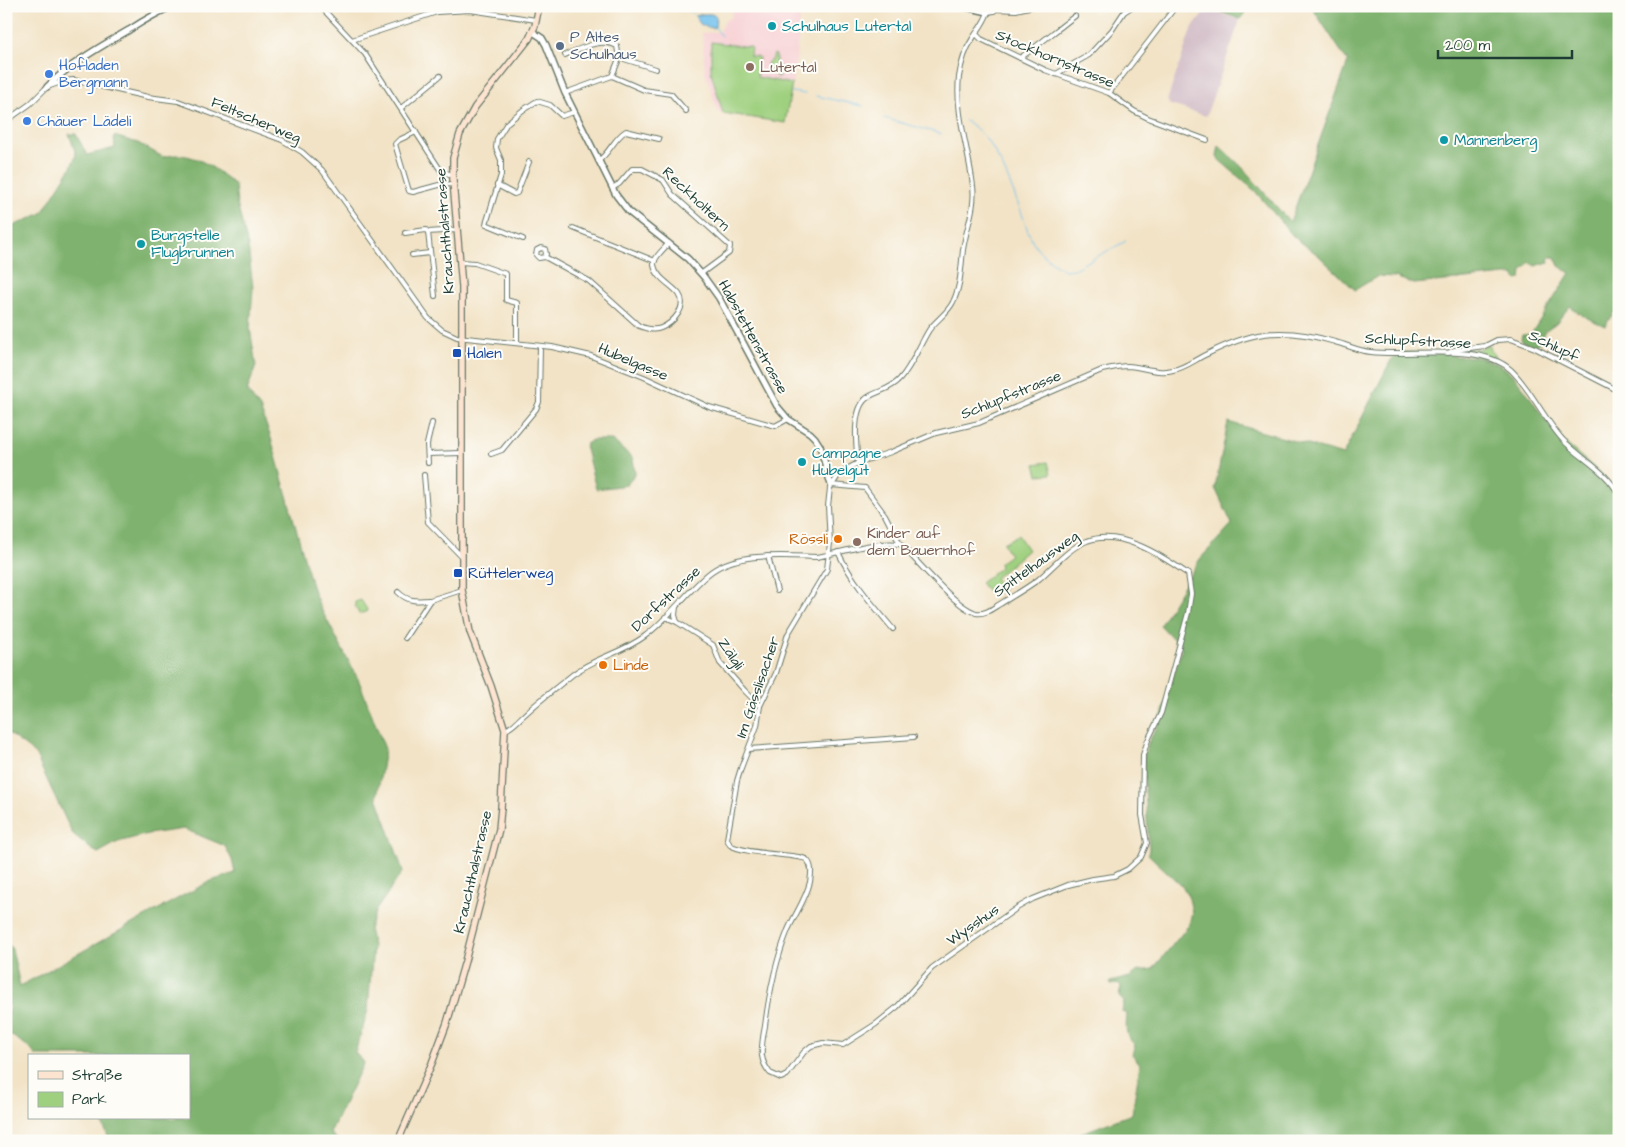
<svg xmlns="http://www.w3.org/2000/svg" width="1625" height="1147" font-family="'Architects Daughter',sans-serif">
  <rect width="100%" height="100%" fill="#fdfcf7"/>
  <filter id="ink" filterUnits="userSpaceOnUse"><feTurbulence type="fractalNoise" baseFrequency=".02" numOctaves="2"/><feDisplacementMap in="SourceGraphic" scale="10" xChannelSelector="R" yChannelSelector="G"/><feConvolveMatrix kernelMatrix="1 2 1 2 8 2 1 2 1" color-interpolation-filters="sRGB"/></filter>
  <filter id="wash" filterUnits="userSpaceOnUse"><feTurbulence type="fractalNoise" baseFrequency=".0096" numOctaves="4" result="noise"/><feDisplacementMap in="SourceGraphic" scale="20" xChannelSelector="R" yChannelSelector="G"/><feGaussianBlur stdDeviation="1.12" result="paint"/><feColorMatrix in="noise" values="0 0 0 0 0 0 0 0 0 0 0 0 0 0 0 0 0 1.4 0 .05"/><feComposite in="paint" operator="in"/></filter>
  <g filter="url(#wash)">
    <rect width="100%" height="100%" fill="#f2e3c6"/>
    <!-- built -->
    <path fill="#f7cfd3" d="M734,6H801L796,62L785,123L718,112L705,72L702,33L719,32L725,21L731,17Z"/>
    <!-- industrial -->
    <path fill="#d2bdc7" d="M1207,9L1240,20L1206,116L1168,104L1169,102L1167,101L1191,30Z"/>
    <!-- green -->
    <g fill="#9fd07f" stroke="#5f865a">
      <path d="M711,42L751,47L750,56L759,57L757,77L792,84L785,123L723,113L711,72Z"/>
      <path d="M774,54L776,55V64L779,66V68L777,70L779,77H776C773,72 769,70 767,63L772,59Z"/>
      <path d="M1490,345L1491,351L1499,362L1457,351L1479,349Z"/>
      <path d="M1048,462L1051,474L1038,475L1035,464Z"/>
      <path d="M1018,535L1028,550L995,578L1004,590L999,593L995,588L988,591L980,583L1000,568L999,563L1010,555L1003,543Z"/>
      <path d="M361,600L368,611L359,614L355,606V602Z"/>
    </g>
    <!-- forest -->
    <g fill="#7fb26e" stroke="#4f7851">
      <path d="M1215,6H1250L1240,19L1215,10Z"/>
      <path d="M1311,6H1617L1619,11V305L1605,326C1592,320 1580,316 1570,306L1556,323L1546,330L1540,342L1535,347L1523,342L1521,339L1522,335L1531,334L1570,273L1559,266L1555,257H1550L1549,262L1535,266L1530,262L1522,271L1521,279L1517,280L1514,275H1506L1414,284L1395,277L1378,276L1355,290L1318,255L1294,237L1255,191L1218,159L1217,156L1219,146L1241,166L1290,222L1348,62Z"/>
      <path d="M69,134H76L87,155L115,148L114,136L138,143L163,157C192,149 213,167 235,185L237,204L248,246L253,288L250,328L256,366L247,391L260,408L271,438L312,586L319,605L359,681L385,749L377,797L403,871L376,910L369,929L373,946L368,1010L355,1053L364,1062L330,1133L339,1141H110L100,1118H189V1056H36L29,1047L6,1032V1020L9,1015L8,987L6,984V942L12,949L20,986L184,895L211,881L235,873L232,860L225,846L184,829L148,834L118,842L98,853L91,849L72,833L36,756L28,748L9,734L6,735V238L11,227L42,213L71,167L75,157L76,154Z"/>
      <path d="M1403,352L1448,353C1454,358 1460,356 1466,356C1479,358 1493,361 1503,367C1521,378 1539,413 1553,430C1573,455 1605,469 1619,499V1141H1060L1132,1114L1140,1064L1132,1054L1135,1045C1124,1035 1126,1028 1127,1014L1122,1012L1124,1002L1119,997L1121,986L1118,983L1111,985L1110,982L1130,977L1138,971L1153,969L1189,925L1192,912L1189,898L1183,887L1148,854L1149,848L1144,776V756L1149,741L1157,727L1162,715L1182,648L1160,625L1200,559L1232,524L1215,488L1228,422L1343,455L1391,360Z"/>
      <path d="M592,440H612L633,458L635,473L627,485L596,489L585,445Z"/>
    </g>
    <!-- water -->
    <path fill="#74c2ee" stroke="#4a8091" d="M703,14H711L716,16L715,27L712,28L701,25L695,16Z"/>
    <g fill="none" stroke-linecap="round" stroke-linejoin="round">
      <!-- stream -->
      <g stroke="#74c2ee" stroke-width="1">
        <path d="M684,6L695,16"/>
        <path d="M715,27L721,36"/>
        <path d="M792,92L805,94"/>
        <path d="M816,96L863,106"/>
        <path d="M884,118L941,134"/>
        <path d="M965,121C995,135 1010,185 1022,214C1026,226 1030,239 1038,249C1046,258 1055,265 1065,270L1074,269L1126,241"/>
      </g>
    </g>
  </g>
  <g filter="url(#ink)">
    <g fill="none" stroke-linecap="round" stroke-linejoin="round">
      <!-- minor casing -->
      <g stroke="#697767" stroke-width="6">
        <g id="minor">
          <path d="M320,6L365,54L441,171L452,175"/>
          <path d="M996,9L1016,10L1033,6"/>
          <path d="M976,34L981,39L1045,70L1109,93L1134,111L1148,118L1207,140"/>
          <path d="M352,40L437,12L470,10L536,20"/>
          <path d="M1020,58C1039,45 1056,30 1075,16"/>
          <path d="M619,59H624L656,69"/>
          <path d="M1056,74L1089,55L1112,30L1124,12L1133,6"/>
          <path d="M612,76L644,90L671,94L686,111"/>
          <path d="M565,93L612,76L619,59L617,46C601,37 580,49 565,55"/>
          <path d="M1109,93L1176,6"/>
          <path d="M401,108L440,76"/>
          <path d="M6,121L30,104L47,87L64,81L73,80L148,97L178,101L282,140L302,152L322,170L428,318L442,330L457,337L552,347L591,356L644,377L709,407L775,426L788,419"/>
          <path d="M416,132L399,140L395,144L409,191L413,192L439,185L453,184"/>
          <path d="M598,161C610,153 614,138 626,131L659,139"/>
          <path d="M497,185L514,194L517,193L529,162"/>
          <path d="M612,188L619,184L632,169H642L663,180L672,194L730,246L729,253L702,273"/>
          <path d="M573,228L655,261"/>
          <path d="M405,233L426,230L428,232"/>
          <path d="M523,239L486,224L501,175V160L496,148L497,139L507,123L523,110L537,101L550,105L562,116L574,112"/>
          <path d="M412,255L430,253"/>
          <path d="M545,257L546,254L545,249L541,248L537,250L536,255L539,258L545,257L589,281L639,326C647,329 654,331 661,328C673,323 688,307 679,294C672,285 656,278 654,265C653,258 664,249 669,243"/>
          <path d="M460,262L475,263L506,274V300L517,303V343"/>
          <path d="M435,296L428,232L457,230"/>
          <path d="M1448,353L1454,350L1485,346L1497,340L1511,339L1535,348L1619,391"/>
          <path d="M428,454L461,453"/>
          <path d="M491,454L502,450L536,409L539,402L540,346"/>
          <path d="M428,463L427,444L432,423"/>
          <path d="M858,463C856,445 851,405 870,396C881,390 891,389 900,379C912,366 919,346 929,330C936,320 948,313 953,302C961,286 961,267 963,250C966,228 976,208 973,186C969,150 955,114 959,77C961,63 965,50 973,38C978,30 985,22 988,12L994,11L998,6"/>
          <path d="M424,475L428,522L461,556"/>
          <path d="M831,485L865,488L885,515L900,544"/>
          <path d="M838,552C852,581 872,604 893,629"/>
          <path d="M768,556L777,591"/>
          <path d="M398,592C408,602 417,601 430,600"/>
          <path d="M676,607L675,615L677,622"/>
          <path d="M665,617L677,622L713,645L720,663L745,691L760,706"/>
          <path d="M405,638L430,600L462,590"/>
          <path d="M505,730C513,727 518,720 525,714C540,700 556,688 572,675C595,657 621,654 645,636C668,619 685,594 707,575C734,551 784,556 817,557C844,552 872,541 900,544C918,561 954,606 976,613C985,615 993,608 1000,604C1013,596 1027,588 1039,579C1053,567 1070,547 1087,541C1120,528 1162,556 1188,574L1191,594L1188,613L1161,713L1148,740L1143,755L1142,815L1147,843L1141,857L1128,869L1114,876L1093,879L1068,885L1033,899L1017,908L932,968L897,1007L876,1024L843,1045L823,1043L811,1046L804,1052L787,1075L781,1078L770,1073C766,1068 763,1063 762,1056C761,1046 763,1036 765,1026C769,994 776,960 788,930C795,914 806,899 810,882C811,875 813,866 807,860C801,854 746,855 730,845L727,839L737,781L741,768L757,726L760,706L776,673L788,634L827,569L830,543L828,506L830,488L838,476L847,469L858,463L891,452L936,433L979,423L1102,370C1111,368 1119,366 1128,366C1143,367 1158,374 1173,370C1185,368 1196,359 1207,354C1225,345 1243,337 1264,334C1287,331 1312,335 1335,342C1347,345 1358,351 1371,352C1410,357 1480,342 1511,370C1530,388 1544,419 1563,440C1581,459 1607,471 1619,495"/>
          <path d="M749,749L914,737"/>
        </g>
      </g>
      <!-- tertiary casing -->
      <g stroke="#697767" stroke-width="8">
        <g id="tertiary">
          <path d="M961,6L988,12"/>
          <path d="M533,32L542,38L546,45L565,93L616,195L629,212L688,259L704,277L719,298L777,406L788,419L810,433L815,438L820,446L831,485"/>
          <path d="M47,87C71,63 100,47 129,30C143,21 158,12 173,6"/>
        </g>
      </g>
      <!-- secondary casing -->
      <g stroke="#697767" stroke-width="8">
        <path id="secondary" d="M398,1141L432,1063L447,1023L465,961L499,829L501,808L505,730L491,686L470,632L462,590V287L453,181V158L460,134L475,107L529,39L535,26L539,6"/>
      </g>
      <!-- minor -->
      <use href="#minor" stroke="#fff" stroke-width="4"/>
      <!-- tertiary -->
      <use href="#tertiary" stroke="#fff" stroke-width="5"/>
      <!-- secondary -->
      <use href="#secondary" stroke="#fde4d1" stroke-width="5.5"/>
    </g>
  </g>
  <!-- markers -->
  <g fill="#0f9aa8" stroke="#fdfcf7" stroke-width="2">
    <circle cx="772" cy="26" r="5"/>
    <circle cx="1444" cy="140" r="5"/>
    <circle cx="141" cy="244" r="5"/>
    <circle cx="802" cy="462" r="5"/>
  </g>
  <circle fill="#5c6f8a" stroke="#fdfcf7" stroke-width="2" cx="560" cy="46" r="5"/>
  <g fill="#8d6e63" stroke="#fdfcf7" stroke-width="2">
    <circle cx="750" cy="67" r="5"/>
    <circle cx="857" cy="542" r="5"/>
  </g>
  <g fill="#3f7fe0" stroke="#fdfcf7" stroke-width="2">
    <circle cx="49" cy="74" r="5"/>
    <circle cx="27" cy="121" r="5"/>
  </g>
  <g fill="#1a4fb4" stroke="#fdfcf7" stroke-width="2">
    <rect x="452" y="348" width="10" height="10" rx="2.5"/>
    <rect x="453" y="568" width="10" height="10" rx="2.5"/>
  </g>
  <g fill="#e8710a" stroke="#fdfcf7" stroke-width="2">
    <circle cx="838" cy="539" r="5"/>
    <circle cx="603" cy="665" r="5"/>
  </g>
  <g text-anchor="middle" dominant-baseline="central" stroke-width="4" stroke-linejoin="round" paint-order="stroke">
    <!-- culture labels -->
    <g font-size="15" fill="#0d838f" stroke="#fdfcf7" text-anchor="start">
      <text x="782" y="26">Schulhaus Lutertal</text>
      <text x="1454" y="140">Mannenberg</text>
      <text x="151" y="235">Burgstelle<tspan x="151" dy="17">Flugbrunnen</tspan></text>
      <text x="812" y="453">Campagne<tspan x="812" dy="17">Hubelgut</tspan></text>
    </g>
    <!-- service labels -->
    <g font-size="15" fill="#4e5e75" stroke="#fdfcf7" text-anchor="start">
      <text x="570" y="37">P Altes<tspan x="570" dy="17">Schulhaus</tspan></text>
    </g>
    <!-- street labels -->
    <g font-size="15" fill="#1f3d34" stroke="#fdfcf7">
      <text transform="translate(1055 59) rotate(23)">Stockhornstrasse</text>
      <text transform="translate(256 120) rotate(23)">Feltscherweg</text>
      <text transform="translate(696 199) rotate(43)">Reckholtern</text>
      <text transform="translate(445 231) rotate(-94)">Krauchthalstrasse</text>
      <text transform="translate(753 337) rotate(61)">Habstettenstrasse</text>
      <text transform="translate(1418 341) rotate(3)">Schlupfstrasse</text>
      <text transform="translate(1554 346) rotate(26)">Schlupf</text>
      <text transform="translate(633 362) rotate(23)">Hubelgasse</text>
      <text transform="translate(1011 395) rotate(-22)">Schlupfstrasse</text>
      <text transform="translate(1036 564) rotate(-36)">Spittelhausweg</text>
      <text transform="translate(666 599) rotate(-43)">Dorfstrasse</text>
      <text transform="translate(731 654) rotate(56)">Zälgli</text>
      <text transform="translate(758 687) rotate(-71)">Im Gässlisacher</text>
      <text transform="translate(473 872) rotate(-77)">Krauchthalstrasse</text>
      <text transform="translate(973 925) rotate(-35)">Wysshus</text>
    </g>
    <!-- shop labels -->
    <g font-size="15" fill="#366cbe" stroke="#fdfcf7" text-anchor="start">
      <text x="59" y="65">Hofladen<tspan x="59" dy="17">Bergmann</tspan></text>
      <text x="37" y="121">Chäuer Lädeli</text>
    </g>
    <!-- education labels -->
    <g font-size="15" fill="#785e54" stroke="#fdfcf7" text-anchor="start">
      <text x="760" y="67">Lutertal</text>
      <text x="867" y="533">Kinder auf<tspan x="867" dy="17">dem Bauernhof</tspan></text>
    </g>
    <!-- transit labels -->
    <g font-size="15" fill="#164399" stroke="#fdfcf7" text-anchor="start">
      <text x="467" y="353">Halen</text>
      <text x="468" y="573">Rüttelerweg</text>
    </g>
    <!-- food labels -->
    <g font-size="15" fill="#c56008" stroke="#fdfcf7" text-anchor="end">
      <text x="828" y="539">Rössli</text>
      <text x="613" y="665" text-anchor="start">Linde</text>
    </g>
  </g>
  <!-- margin -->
  <rect width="1625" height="1147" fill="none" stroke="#fdfcf7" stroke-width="25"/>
  <!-- legend -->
  <rect x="28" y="1054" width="162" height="65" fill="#fdfcf7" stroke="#a4b0a9"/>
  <rect x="38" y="1071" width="25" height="8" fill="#fde4d1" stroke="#a4b0a9"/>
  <text x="72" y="1080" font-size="15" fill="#1f3d34">Straße</text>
  <rect x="38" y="1092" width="25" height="15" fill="#9fd07f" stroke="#a4b0a9"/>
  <text x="72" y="1104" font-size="15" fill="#1f3d34">Park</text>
  <!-- scale -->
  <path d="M1438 50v8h134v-8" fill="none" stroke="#1f3d34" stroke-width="2.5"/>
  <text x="1445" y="50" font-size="15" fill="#1f3d34" stroke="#fdfcf7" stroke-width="4" paint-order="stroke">200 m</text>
</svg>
